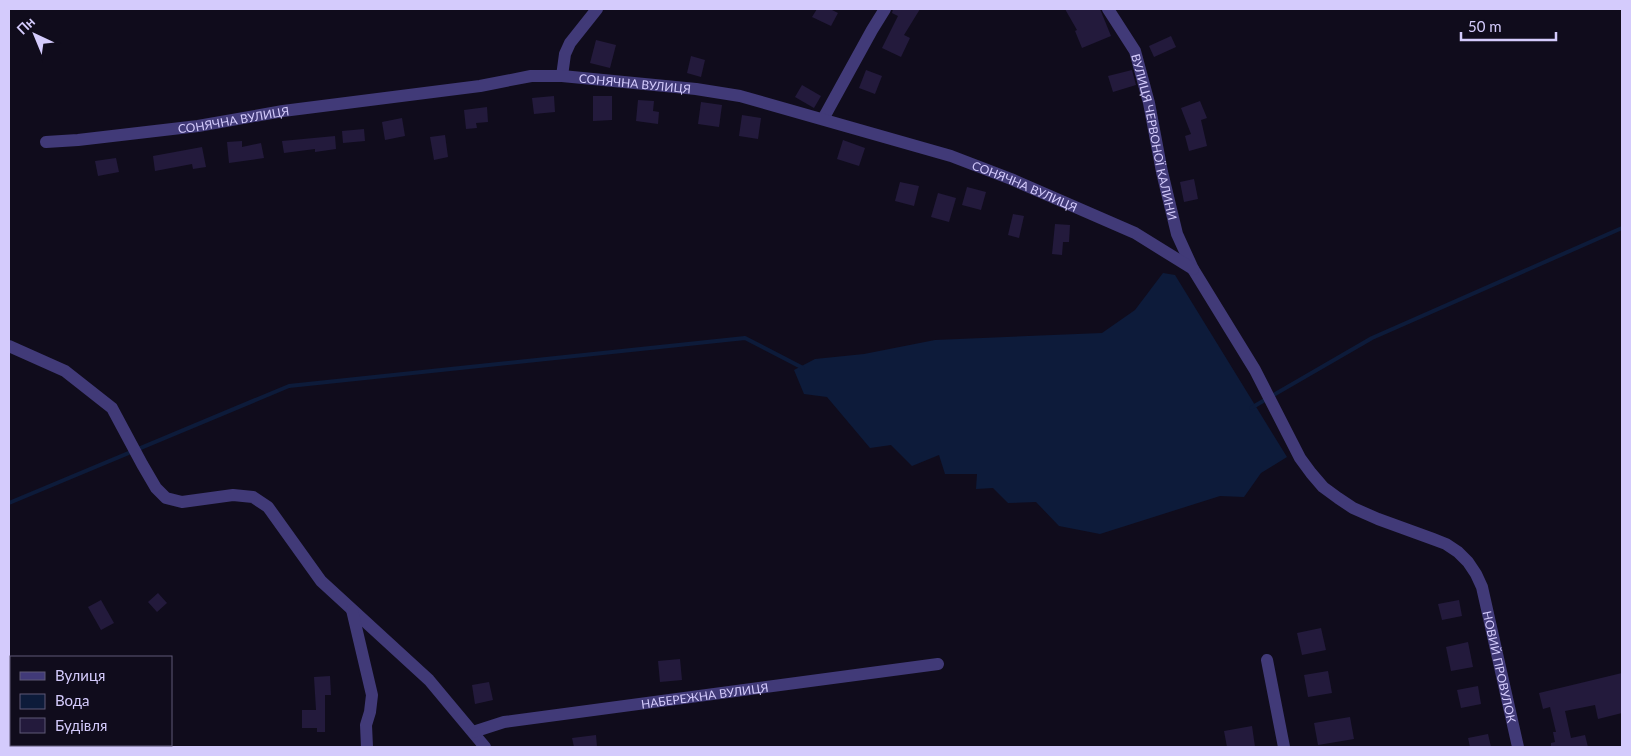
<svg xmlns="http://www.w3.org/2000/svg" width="1631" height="756" font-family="Lato,sans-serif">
  <rect width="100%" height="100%" fill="#100c1c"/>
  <!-- water -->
  <path fill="#0d1b3a" d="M1163,273L1175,275L1287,457L1261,473L1244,497L1220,496L1100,534L1059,526L1036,502L1008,503L993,488L976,489L977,474H945L939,455L912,466L891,445L870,448L827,397L804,394L794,370L815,359L864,354L935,340L1102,333L1135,310Z"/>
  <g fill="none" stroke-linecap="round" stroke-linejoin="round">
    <!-- stream -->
    <g stroke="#0d1b3a" stroke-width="4">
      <path d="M1251,408L1372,338L1622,228"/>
      <path d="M9,503L289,386L745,338L803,368"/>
    </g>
  </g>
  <!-- building -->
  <g fill="#231a3c">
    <path d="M817,9H830L838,13L831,26L812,17Z"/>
    <path d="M893,9H920L904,35L910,38L901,57L882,48L898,16L892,13Z"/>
    <path d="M1065,9H1100L1111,36L1082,48L1075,31L1077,30Z"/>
    <path d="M1171,36L1176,47L1154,57L1149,46Z"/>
    <path d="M596,40L616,45L610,68L590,63Z"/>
    <path d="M691,56L705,60L701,77L687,73Z"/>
    <path d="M866,70L882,76L875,94L859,88Z"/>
    <path d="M1132,70L1136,85L1113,92L1108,76Z"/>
    <path d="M802,85L821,96L814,108L795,97Z"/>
    <path d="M554,96L555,112L534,114L532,98Z"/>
    <path d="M593,96H612V120L593,121Z"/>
    <path d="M638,100L654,101L653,111L659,112L658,124L636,121Z"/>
    <path d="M1200,101L1207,118L1201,120L1207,146L1189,151L1185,136L1191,134L1181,108Z"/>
    <path d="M701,102L722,105L719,127L698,124Z"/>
    <path d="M487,107L488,122L476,123L477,128L466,129L464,110Z"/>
    <path d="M742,115L761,118L758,139L739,136Z"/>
    <path d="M402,118L405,136L385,140L382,122Z"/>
    <path d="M364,129L365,141L343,143L342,131Z"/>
    <path d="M445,135L448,157L434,160L430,137Z"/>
    <path d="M335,136L336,149L315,152V149L284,153L282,141Z"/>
    <path d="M843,140L865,148L859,166L837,159Z"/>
    <path d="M242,141V147L261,143L264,158L229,163L227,142Z"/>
    <path d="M202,147L206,167L193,169L192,164L155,171L153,156Z"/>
    <path d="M116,158L119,172L98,176L95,161Z"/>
    <path d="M1194,179L1198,199L1184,202L1180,182Z"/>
    <path d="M900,182L919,186L914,206L895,201Z"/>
    <path d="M967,187L986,192L981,210L962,205Z"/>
    <path d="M938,193L956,198L949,222L931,217Z"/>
    <path d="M1013,214L1024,216L1019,238L1008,235Z"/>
    <path d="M1055,224L1070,225L1069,242H1063L1062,255L1052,254Z"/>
    <path d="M158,593L167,603L157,612L148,602Z"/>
    <path d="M101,600L114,623L101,630L88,607Z"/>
    <path d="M1459,600L1462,616L1442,620L1438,604Z"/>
    <path d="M1321,628L1326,650L1302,655L1297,633Z"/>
    <path d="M1468,642L1473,667L1451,671L1446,647Z"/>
    <path d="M680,659L682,680L660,682L658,661Z"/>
    <path d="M1328,671L1332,693L1308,697L1304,675Z"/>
    <path d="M1622,673V713L1598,719L1595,705L1565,711L1571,738L1585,735L1588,747H1551V743L1555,742L1553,732H1556L1550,707L1543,709L1539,693Z"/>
    <path d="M330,676L331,695H325V732H317V728H302V710H316L314,677Z"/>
    <path d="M489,682L493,700L475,704L472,685Z"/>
    <path d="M1478,686L1481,704L1461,708L1457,690Z"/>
    <path d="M1350,717L1354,739L1318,745L1314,723Z"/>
    <path d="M1252,726L1255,747H1227L1224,731Z"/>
    <path d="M1488,734L1491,747H1470L1468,738Z"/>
    <path d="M596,735L597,747H574L572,738Z"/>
  </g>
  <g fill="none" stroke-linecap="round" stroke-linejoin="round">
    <!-- minor -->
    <g stroke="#413a78" stroke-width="12">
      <path id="s1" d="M1108,9L1135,51L1149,103L1162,172L1177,234L1193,269L1255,370L1300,458L1311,473L1323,487L1338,498L1353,508L1378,519L1433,539L1446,544L1458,552L1468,562L1476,574L1482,587L1518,747"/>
      <path d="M562,76L565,54L570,43L597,9"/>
      <path d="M823,119L872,30L885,9"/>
      <path id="s2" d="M46,142L78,140L198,126L283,111L480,86L531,76H562L696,89L740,96L951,156L1011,179L1135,233L1193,269"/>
      <path d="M9,346L65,371L112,408L142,464L156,488L166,498L182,502L233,495L253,497L268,507L321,581L429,680L485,747"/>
      <path d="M352,610L372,695L370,712L366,725L367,747"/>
      <path d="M1267,660L1284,747"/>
      <path id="s3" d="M473,732L504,722L938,664"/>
    </g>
  </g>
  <g text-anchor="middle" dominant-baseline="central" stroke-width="4.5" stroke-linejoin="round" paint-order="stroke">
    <!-- street labels -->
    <g font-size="12" fill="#d4cbfc" stroke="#100c1c">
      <text stroke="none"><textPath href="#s2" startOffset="594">СОНЯЧНА ВУЛИЦЯ</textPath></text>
      <text stroke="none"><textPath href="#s2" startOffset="189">СОНЯЧНА ВУЛИЦЯ</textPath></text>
      <text stroke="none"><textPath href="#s1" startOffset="138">ВУЛИЦЯ ЧЕРВОНОЇ КАЛИНИ</textPath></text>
      <text stroke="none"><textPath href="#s2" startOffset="999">СОНЯЧНА ВУЛИЦЯ</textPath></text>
      <text stroke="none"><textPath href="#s1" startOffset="806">НОВИЙ ПРОВУЛОК</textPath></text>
      <text stroke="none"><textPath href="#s3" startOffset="235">НАБЕРЕЖНА ВУЛИЦЯ</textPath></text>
    </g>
  </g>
  <!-- border -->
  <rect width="1631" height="756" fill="none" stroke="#d4cbfc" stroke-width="20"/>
  <!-- legend -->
  <rect x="10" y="656" width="162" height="90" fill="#100c1c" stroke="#5e5876"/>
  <rect x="20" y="672" width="25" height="8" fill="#413a78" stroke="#5e5876"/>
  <text x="55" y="681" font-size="15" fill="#d4cbfc">Вулиця</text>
  <rect x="20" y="694" width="25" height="15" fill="#0d1b3a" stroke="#5e5876"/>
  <text x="55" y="706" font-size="15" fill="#d4cbfc">Вода</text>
  <rect x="20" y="718" width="25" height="15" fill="#231a3c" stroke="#5e5876"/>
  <text x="55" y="731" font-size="15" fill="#d4cbfc">Будівля</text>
  <!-- north arrow -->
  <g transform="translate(35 35) rotate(316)" stroke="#100c1c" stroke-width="4" paint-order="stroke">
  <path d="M0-4L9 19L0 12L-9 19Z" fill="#d4cbfc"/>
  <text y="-8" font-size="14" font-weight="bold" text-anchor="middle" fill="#d4cbfc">Пн</text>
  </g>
  <!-- scale -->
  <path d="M1461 32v8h95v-8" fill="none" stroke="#d4cbfc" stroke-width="2.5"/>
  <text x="1468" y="32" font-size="15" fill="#d4cbfc" stroke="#100c1c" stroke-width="4" paint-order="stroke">50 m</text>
</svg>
